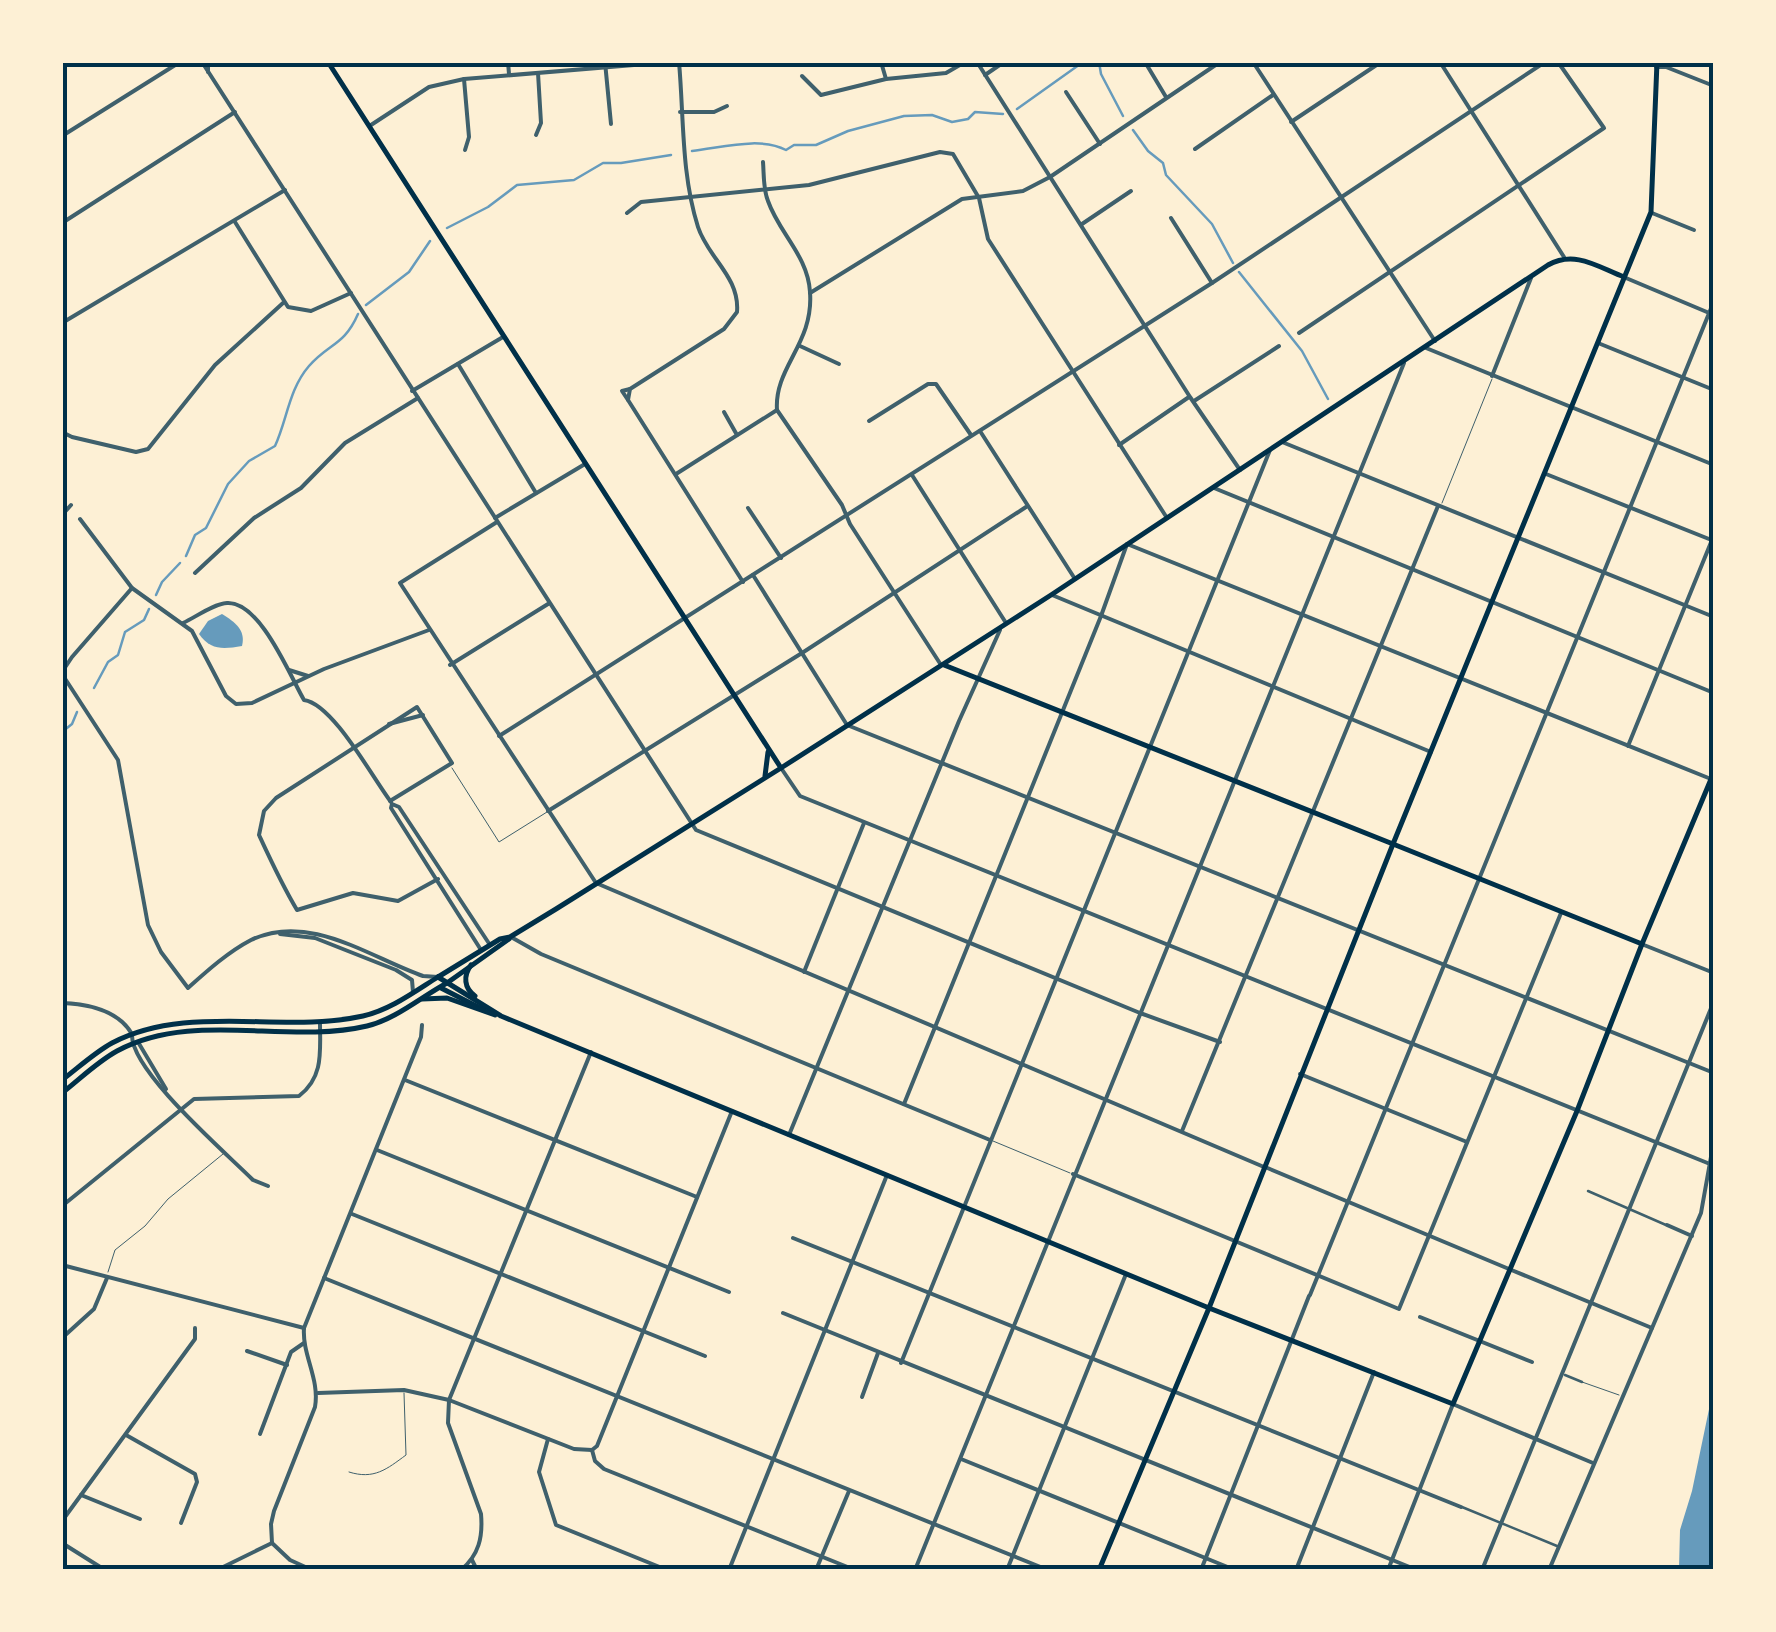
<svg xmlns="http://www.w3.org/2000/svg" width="1776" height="1632" font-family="'Times New Roman',serif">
  <rect width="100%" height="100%" fill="#fdf0d5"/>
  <!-- water -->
  <g fill="#669bbc">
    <path d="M222,614C235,622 246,630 242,646C224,649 211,651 199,634L208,621Z"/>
    <path d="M1713,1390V1569H1679L1680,1530L1692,1491Z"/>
  </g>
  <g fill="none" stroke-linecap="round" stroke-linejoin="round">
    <!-- stream -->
    <g stroke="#669bbc" stroke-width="2.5">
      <path d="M1099,62L1101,74L1123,116"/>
      <path d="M1017,109L1083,62"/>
      <path d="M1133,130L1148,151L1163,163L1166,175L1212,224L1233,263"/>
      <path d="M692,151C721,148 760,136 786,150L794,145H816L848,131L904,116L932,115L952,122L968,119L975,112L1003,114"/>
      <path d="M447,228L488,207L517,185L574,180L603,163H621L671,155"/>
      <path d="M1239,272L1302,351L1328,399"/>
      <path d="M366,305L409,272L430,241"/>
      <path d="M186,556L195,535L206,528L228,484L249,461L275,446C287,420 289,389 309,366C329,343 344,346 358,314"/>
      <path d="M156,595L162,582L180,563"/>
      <path d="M94,688L108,662L118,655L125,632L144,620L149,609"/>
      <path d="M62,732L72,724L77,712"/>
    </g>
    <!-- service -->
    <g stroke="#3f606c" stroke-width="1">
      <path d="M1442,503L1492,379"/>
      <path d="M452,768L499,842L547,812"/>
      <path d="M993,1141L1070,1173"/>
      <path d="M108,1272L115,1250L145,1226L168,1199L223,1154"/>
      <path d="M1582,1382L1619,1395"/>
      <path d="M349,1472C374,1480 387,1469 406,1455L404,1393"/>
    </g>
    <!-- pedestrian -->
    <g stroke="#3f606c" stroke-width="2.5">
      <path d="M1588,1191L1666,1225"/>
      <path d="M1565,1375L1582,1382"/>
      <path d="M1462,1507L1557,1546"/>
    </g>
    <!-- minor -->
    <g stroke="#3f606c" stroke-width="4">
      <path d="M202,62L696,830L1140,1013L1220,1042"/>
      <path d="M508,62L509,74"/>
      <path d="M605,62L611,124"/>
      <path d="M679,62C684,118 681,173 698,227C708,258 740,277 737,312L724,329L630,389L628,400L743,582"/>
      <path d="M881,62L886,79"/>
      <path d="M977,62L1190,397L1240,470"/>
      <path d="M1145,62L1166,97"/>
      <path d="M1253,62L1435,341"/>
      <path d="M985,75L1004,62"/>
      <path d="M802,76L821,95L886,79L946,73L965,62"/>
      <path d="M464,79L469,137L465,150"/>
      <path d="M1066,92L1100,144"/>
      <path d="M680,112H714L727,106"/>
      <path d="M1291,122L1381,62"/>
      <path d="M371,125L429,87L464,79L670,62"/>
      <path d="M536,135L541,123L538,73"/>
      <path d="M1195,149L1273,95"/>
      <path d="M763,162C764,174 763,189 768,201C779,233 808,256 810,292C814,344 774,367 777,410L842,505L850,524L941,665"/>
      <path d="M627,213L641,202L809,185L940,152L953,154L979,198L988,239L1167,518"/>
      <path d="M1652,213L1694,230"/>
      <path d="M1171,218L1212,283"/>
      <path d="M235,222L288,307L311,311L351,293"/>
      <path d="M62,223L235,112"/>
      <path d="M1082,224L1131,191"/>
      <path d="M1626,278L1714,315"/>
      <path d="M810,293L962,199L1023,191L1050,177L1220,62"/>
      <path d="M62,323L285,190"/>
      <path d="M1299,333L1604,128L1558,62"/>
      <path d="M1598,343L1714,390"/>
      <path d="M800,346L839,364"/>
      <path d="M1426,348L1714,465"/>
      <path d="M458,364L536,493"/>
      <path d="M1492,376L1531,278"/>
      <path d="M412,391L503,337"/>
      <path d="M628,400L622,391L630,389"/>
      <path d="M1194,401L1279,346"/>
      <path d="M724,412L737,435"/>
      <path d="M869,421L928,384H936L971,435"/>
      <path d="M980,431L1075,579"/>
      <path d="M62,432L72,437L136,452L148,449L215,365L283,303"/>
      <path d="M1282,442L1714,617"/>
      <path d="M1119,445L1189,397"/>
      <path d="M676,474L777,410"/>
      <path d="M1546,474L1714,541"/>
      <path d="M912,475L1006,623"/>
      <path d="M1214,488L1714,693"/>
      <path d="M748,508L781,558"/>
      <path d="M62,515L71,505"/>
      <path d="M495,518L585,464"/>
      <path d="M80,519L132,588L192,631L226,696L236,704L252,703L324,669L429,630"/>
      <path d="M497,522L400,583L596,883L1264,1167"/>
      <path d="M195,573L254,518L301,488L345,443L418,398"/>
      <path d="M753,575L847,725L1714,1073"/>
      <path d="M1052,595L1431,752"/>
      <path d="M183,623C196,617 213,604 227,603C260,601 290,676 304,700C333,704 372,777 391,802"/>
      <path d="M450,665L548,604"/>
      <path d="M289,670L308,676"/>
      <path d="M62,672L72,657L132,588"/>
      <path d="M62,674L118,760L148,925L161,952L188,988C207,971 228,952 251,940C309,912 369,957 423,976L438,977"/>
      <path d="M389,724L423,715"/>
      <path d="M499,736L1212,283L1545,62"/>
      <path d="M1628,746L1714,535"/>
      <path d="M781,768L800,796L1710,1164"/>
      <path d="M390,801L452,763L417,707L276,798L264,811L259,835C271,861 282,885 297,910L353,893L398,901L438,879"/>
      <path d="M548,811L802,653L1026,507"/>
      <path d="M280,934L315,938L396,970L412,980L413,992"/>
      <path d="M511,937L541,954L990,1140"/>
      <path d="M481,950L391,808L392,804L399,807L490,945"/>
      <path d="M804,972L864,823"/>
      <path d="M62,1003C89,1004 118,1010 132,1034"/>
      <path d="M132,1035C131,1071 225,1152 253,1180L268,1186"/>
      <path d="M138,1042L166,1089"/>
      <path d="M1300,1074L1467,1142"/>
      <path d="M405,1080L697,1197"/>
      <path d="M904,1104L1101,616L1127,544L1711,779"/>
      <path d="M1182,1131L1438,506"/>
      <path d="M789,1135L959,721L1000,630"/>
      <path d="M377,1150L729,1292"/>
      <path d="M1073,1174L1399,1309L1561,913"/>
      <path d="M62,1206L194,1099L299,1096C324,1077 320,1051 320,1023"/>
      <path d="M352,1214L705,1356"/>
      <path d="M1667,1225L1692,1236"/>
      <path d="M793,1238L1461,1507"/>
      <path d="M1509,1269L1652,1328"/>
      <path d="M324,1278L1048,1570"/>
      <path d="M1310,1295L1714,301"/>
      <path d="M783,1313L1417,1570"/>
      <path d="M1420,1317L1532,1362"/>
      <path d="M62,1338L94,1309L107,1278"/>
      <path d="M247,1351L287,1365"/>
      <path d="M901,1363L1270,450"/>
      <path d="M318,1393L404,1390L449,1400L574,1449L592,1450"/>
      <path d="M862,1397L878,1353"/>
      <path d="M260,1434L291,1352L304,1343"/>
      <path d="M126,1435L195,1474L197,1482L181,1523"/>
      <path d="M548,1439L539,1472L556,1525L667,1570"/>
      <path d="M592,1450L597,1446L732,1111"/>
      <path d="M592,1450L595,1461L604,1469L855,1570"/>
      <path d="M961,1459L1235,1570"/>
      <path d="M81,1495L140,1519"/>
      <path d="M62,1521L195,1339V1328"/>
      <path d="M62,1543L105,1570"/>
      <path d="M272,1543L271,1524L274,1511L315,1407C320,1379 302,1355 304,1328L421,1037L422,1025"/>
      <path d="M272,1543L290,1560L312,1570"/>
      <path d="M472,1560L477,1570"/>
      <path d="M217,1570L272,1543"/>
      <path d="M461,1570C479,1555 483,1537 481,1514L448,1423L449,1400L591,1052"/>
      <path d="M729,1570L887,1175"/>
      <path d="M816,1570L849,1491"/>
      <path d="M915,1570L1404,363"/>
      <path d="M1007,1570L1126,1274"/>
      <path d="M1201,1570L1309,1296"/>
      <path d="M1296,1570L1374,1372"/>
      <path d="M1388,1570L1453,1404"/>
      <path d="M1482,1570L1714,1001"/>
    </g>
    <!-- tertiary -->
    <g stroke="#3f606c" stroke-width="4">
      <path d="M208,62V72"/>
      <path d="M1440,62L1564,257"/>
      <path d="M1656,67H1666L1714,86"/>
      <path d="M62,136L180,62"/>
      <path d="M1644,945L1714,973"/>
      <path d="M1265,1167L1509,1269"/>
      <path d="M62,1265L304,1328"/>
      <path d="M1455,1405L1593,1463"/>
      <path d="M1549,1570L1701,1213L1714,1140"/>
    </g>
    <!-- secondary -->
    <g stroke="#003049" stroke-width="5">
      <path d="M328,62L781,768"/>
      <path d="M944,665L1393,844L1651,212L1657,62"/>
      <path d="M765,776L768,752"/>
      <path d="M438,977L500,939L510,937L556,909L781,768L1051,595L1548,265C1575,250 1598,267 1624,277"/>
      <path d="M447,983L509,939"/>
      <path d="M1099,1570L1209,1308L1453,1404L1577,1111L1642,944"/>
    </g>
    <!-- primary -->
    <g stroke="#003049" stroke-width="5">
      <path d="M471,965C463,976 464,988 475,996"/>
      <path d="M438,977L501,1016L1209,1308L1393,844L1642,944L1714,772"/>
      <path d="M441,988L484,1010"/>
      <path d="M422,999L447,998L495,1015"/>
      <path d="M62,1080C78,1068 94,1053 112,1043C188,1003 282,1034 363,1016C390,1010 414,992 438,977"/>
      <path d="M62,1093C80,1079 97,1062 117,1051C193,1010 286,1045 367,1026C396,1019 421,997 447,983"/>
    </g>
  </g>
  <!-- border -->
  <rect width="1776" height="1632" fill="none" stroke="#fdf0d5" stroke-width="130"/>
  <rect x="65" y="65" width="1646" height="1502" fill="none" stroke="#003049" stroke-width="4"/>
</svg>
